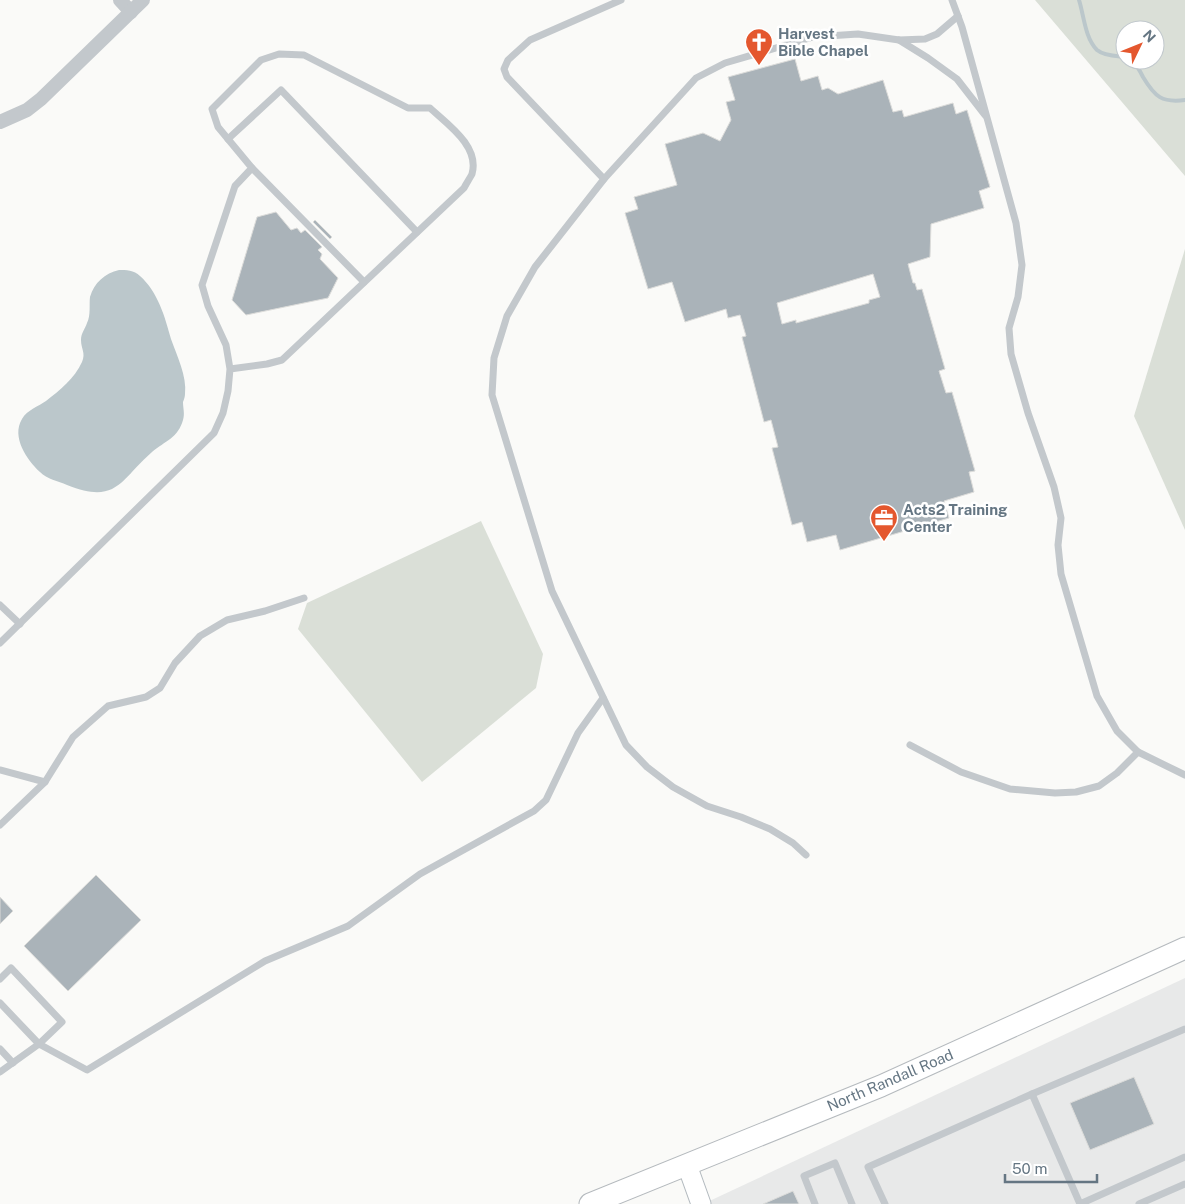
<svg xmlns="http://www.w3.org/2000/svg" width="1185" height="1204" font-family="'Public Sans',sans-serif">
  <rect width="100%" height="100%" fill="#fafaf8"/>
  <!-- built -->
  <path fill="#e8e9e9" d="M1185,978V1204H703Z"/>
  <!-- green -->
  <g fill="#dadfd7" fill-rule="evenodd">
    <path d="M1035,0H1185V176ZM1125,30H1155V60H1125Z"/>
    <path d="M1185,249V530L1134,416Z"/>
    <path d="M481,521L543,654L536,688L422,782L298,629L307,603Z"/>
  </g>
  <!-- water -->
  <path fill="#bbc7cb" d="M119,270C126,270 134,270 140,276C158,292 165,317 171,339C177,356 187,376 185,394C185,397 184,399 183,402C183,408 185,414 183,420C178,438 165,441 152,452C120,480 117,505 67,485C58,481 47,479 40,472C27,460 11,437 22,419C27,410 39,406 46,401C59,391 75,378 82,362C86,353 81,349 81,340C81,333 85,329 87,323C91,315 89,305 90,297C94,283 105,273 119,270Z"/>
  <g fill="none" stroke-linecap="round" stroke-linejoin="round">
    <!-- stream -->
    <g stroke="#bbc7cb" stroke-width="4">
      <path d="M1079,0C1084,16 1085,38 1097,50C1104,56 1117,56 1125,57"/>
      <path d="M1132,60C1137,65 1140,71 1143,77C1155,97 1162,103 1185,100"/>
    </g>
  </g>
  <!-- building -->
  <g fill="#aab3b9" stroke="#dcdcda" fill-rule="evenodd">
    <path d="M795,59L801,81L818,76L822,90L828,88L838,94L883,80L893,112L902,110L904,117L953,103L956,114L967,110L990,187L979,191L984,208L931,224L930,257L908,264L913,283H915L917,290L922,289L945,369L939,371L946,393L952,392L975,471L969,472L974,492L944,501L949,518L840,550L836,535L807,542L802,522L792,525L772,448L778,447L771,420L764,422L742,337L746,336L740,315L728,318L726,309L685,322L672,282L648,289L625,213L638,209L634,197L677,185L665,144L703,133L720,141L731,120L726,102L735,100L728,77ZM873,274L880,297L869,300V303L796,323V320L782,324L777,303Z"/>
    <path d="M276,212L291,230L297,228L301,233L305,230L322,247L318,250L322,254L320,259L338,278L328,298L246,315L232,300L257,217Z"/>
    <path d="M315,220L332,237L330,239L313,222Z"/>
    <path d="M96,875L141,920L68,991L24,946Z"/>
    <path d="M0,897L13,911L0,924Z"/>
    <path d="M1134,1077L1154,1124L1090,1150L1070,1103Z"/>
    <path d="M793,1191L799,1204H763Z"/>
  </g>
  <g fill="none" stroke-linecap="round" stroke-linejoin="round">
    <!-- secondary casing -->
    <g stroke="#b3babf" stroke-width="21">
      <path id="secondary" d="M687,1165L701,1204"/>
    </g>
    <!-- primary casing -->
    <g stroke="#b5babe" stroke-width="23">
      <path id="primary" d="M590,1204L881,1086L1185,948"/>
    </g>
    <!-- lane -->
    <g stroke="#c3c8cc" stroke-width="7">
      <path d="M899,40L928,58L957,79L985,115"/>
      <path d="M228,139L281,90L417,232"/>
      <path d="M252,168L364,282"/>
      <path d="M604,179L507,77L504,69L508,60L530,40L621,0"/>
      <path d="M0,605L20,624"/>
      <path d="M0,643L214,433L223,413L228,391L230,369L226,345L208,306L202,285L235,186L252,168L218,127L212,109L261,60L279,54L304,55L408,108H430C447,124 480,146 472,174C470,178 466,184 464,188L282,360L267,364L230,369"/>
      <path d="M910,745L961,772L1010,789L1055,793L1076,792L1099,786L1117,773L1138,752L1117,731L1097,696L1061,574L1058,545L1061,518L1054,487L1028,413L1011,354L1009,328L1018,297L1022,265L1016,223L962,27L952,0"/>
      <path d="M1138,752L1185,775"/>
      <path d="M0,770L45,782L0,825"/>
      <path d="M45,782L73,737L108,706L146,697L160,688L175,663L200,636L227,620L265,611L304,598"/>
      <path d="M806,855L793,843L770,829L741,817L707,806L673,787L647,767L626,745L552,591L492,395L494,358L507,316L535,267L604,179L696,78L725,63L813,37L858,34L899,40L925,39L937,34L958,16"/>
      <path d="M0,979L11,968L62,1022L39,1044L0,1003"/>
      <path d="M0,1049L13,1063"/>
      <path d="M0,1072L39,1044L87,1070L265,961L348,926L420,874L534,811L546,800L578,733L603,698"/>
      <path d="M1032,1094L1185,1029"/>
      <path d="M815,1204L804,1176L835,1163L852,1204"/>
      <path d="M885,1204L868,1167L1032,1094L1080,1204"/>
      <path d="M1080,1204L1185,1157"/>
      <path d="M1139,1204L1185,1184"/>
    </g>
    <!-- street -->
    <g stroke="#c3c8cc" stroke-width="14">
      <path d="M120,0L131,12"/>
      <path d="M0,122L27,110L41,99L143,0"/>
    </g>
    <!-- secondary -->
    <use href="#secondary" stroke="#fff" stroke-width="19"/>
    <!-- primary -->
    <use href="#primary" stroke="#fff" stroke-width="21"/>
  </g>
  <!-- icons -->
  <defs>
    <g id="church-pin" transform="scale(1.4375)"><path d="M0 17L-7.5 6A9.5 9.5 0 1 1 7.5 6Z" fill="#e4572e" stroke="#fff"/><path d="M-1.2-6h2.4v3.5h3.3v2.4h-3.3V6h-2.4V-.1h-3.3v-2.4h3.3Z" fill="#fff"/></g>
    <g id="office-pin" transform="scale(1.4375)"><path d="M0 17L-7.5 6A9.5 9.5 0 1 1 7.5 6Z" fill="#e4572e" stroke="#fff"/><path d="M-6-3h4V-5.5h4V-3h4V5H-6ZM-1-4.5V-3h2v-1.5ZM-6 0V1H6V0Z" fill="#fff"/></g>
  </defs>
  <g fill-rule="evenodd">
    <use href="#church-pin" x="759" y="42"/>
    <use href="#office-pin" x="884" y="518"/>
  </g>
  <g text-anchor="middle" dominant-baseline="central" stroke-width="5" stroke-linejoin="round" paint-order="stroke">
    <!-- poi labels -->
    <g font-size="15" font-weight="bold" fill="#657683" stroke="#fff" text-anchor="start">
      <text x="778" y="33">Harvest<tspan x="778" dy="17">Bible Chapel</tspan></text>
      <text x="903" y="509">Acts2 Training<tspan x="903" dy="17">Center</tspan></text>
    </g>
    <!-- street labels -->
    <g font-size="15" fill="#657683" stroke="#fff">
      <text transform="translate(890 1080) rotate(-23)">North Randall Road</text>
    </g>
  </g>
  <!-- north arrow -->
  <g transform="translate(1140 45) rotate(47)"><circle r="24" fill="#ffffff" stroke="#c1c8cd"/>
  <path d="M0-4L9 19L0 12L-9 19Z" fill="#e4572e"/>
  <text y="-8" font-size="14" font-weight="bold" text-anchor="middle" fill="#657683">N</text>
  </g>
  <!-- scale -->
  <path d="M1005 1174v8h92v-8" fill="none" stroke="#657683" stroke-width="2.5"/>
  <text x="1012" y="1174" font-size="15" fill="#657683" stroke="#ffffff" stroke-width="4" paint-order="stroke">50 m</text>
</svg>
